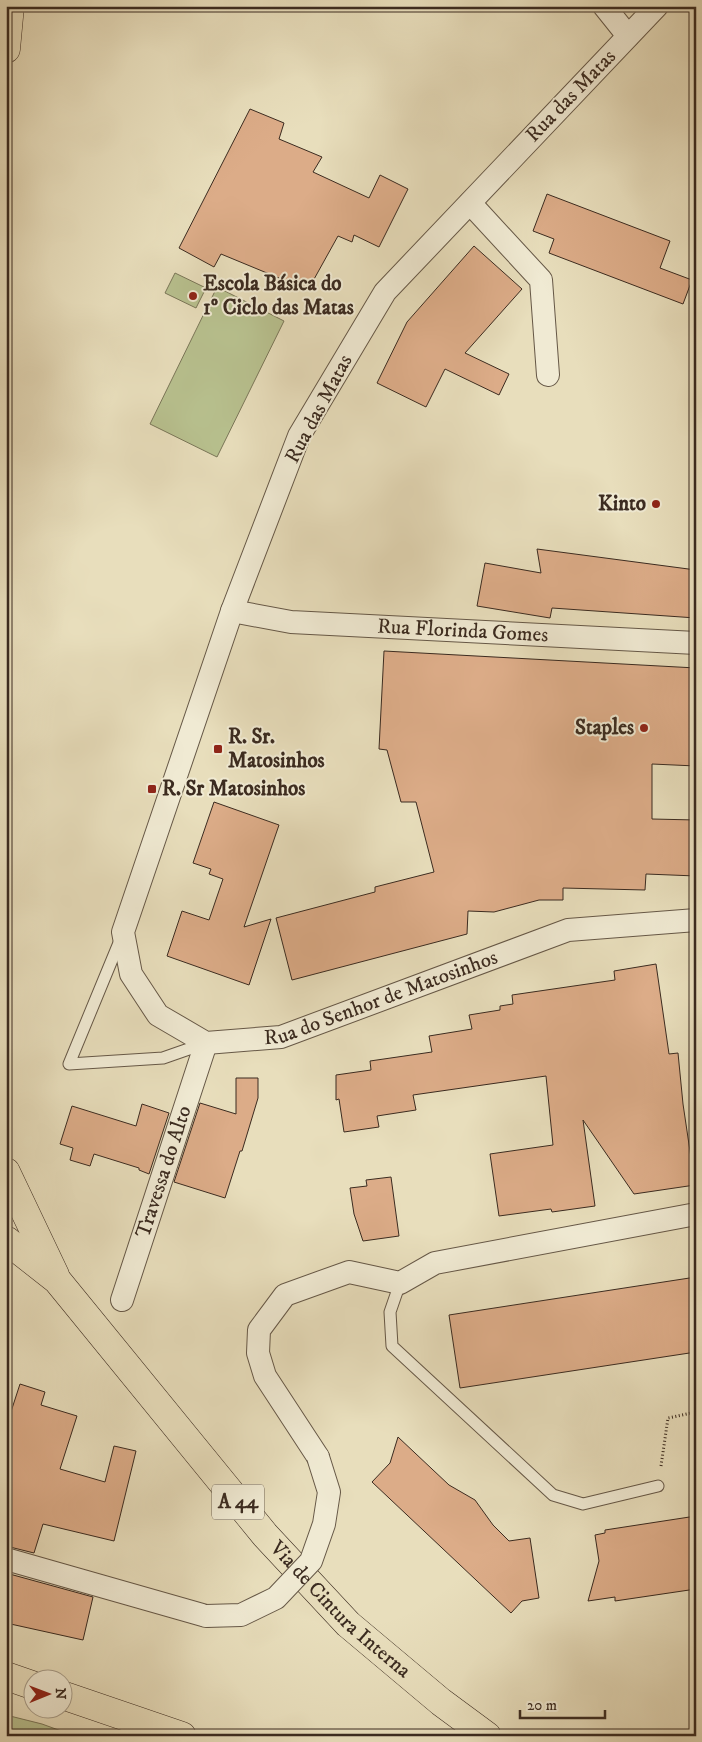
<svg xmlns="http://www.w3.org/2000/svg" width="702" height="1742" font-family="'IM FELL DW Pica',serif">
  <rect width="100%" height="100%" fill="#e8debc"/>
  <filter id="stains"><feTurbulence type="fractalNoise" baseFrequency=".004" numOctaves="4"/><feColorMatrix values="0 0 0 0 .2 0 0 0 0 .09 0 0 0 0 .02 0 0 0 .5 -.17"/></filter>
  <radialGradient id="worn" r=".72"><stop offset=".6" stop-color="#630" stop-opacity="0"/><stop offset="1" stop-color="#630" stop-opacity=".3"/></radialGradient>
  <!-- green -->
  <g fill="#b8c18f" stroke="#7a7658">
    <path d="M175,273L206,288L196,308L165,293Z"/>
    <path d="M217,287L284,321L217,457L150,424Z"/>
    <path d="M6,1715L42,1724L75,1736H6Z"/>
  </g>
  <!-- building -->
  <g fill="#dcac88" stroke="#3b2b20">
    <path d="M250,109L284,123L279,139L322,157L313,172L369,198L380,175L408,189L379,247L354,235L352,242L338,236L308,290L221,254L214,267L179,248Z"/>
    <path d="M547,194L670,241L660,268L692,280L683,304L549,253L554,239L533,231Z"/>
    <path d="M474,246L522,289L465,353L509,374L499,395L445,369L426,407L377,383L407,322Z"/>
    <path d="M537,549L696,570V618L552,608L550,618L477,606L485,563L541,573Z"/>
    <path d="M384,651L696,668V766L652,764V819L696,820V876L646,874L645,890L563,888V900H539L494,912L468,911L467,934L292,980L276,918L375,892V887L434,872L416,802H401L387,750L379,749Z"/>
    <path d="M214,802L279,825L244,927L271,919L249,985L167,956L182,911L209,920L223,879L209,874L211,869L193,863Z"/>
    <path d="M656,964L669,1054L678,1053L683,1104L695,1185L634,1194L583,1120L595,1206L552,1212L551,1209L499,1216L490,1154L553,1145L546,1076L413,1095L416,1110L377,1116L379,1127L344,1132L339,1099L336,1100V1075L371,1070L370,1061L432,1052L429,1036L472,1029L469,1015L500,1010V1006L513,1004L512,995L615,980L614,971Z"/>
    <path d="M236,1078H258V1098L242,1151H240L225,1198L174,1182L200,1103L236,1114Z"/>
    <path d="M142,1104L169,1113L149,1174L139,1170V1168L94,1154L90,1166L70,1160L73,1148L60,1144L72,1106L136,1126Z"/>
    <path d="M391,1177L399,1236L363,1241L354,1214L350,1188L367,1186L366,1180Z"/>
    <path d="M696,1277V1352L460,1388L449,1315Z"/>
    <path d="M20,1384L45,1392L41,1405L77,1416L60,1469L105,1482L114,1446L136,1451L114,1541L43,1524L34,1553L6,1546V1427Z"/>
    <path d="M398,1437L449,1485L475,1500L493,1525L509,1541L530,1538L539,1598L522,1601L511,1613L372,1482L390,1463Z"/>
    <path d="M696,1516V1589L615,1601V1597L588,1601L599,1561L595,1535L605,1533V1530Z"/>
    <path d="M6,1573L93,1597L83,1640L6,1623Z"/>
  </g>
  <g fill="none" stroke-linecap="round" stroke-linejoin="round">
    <!-- lane casing -->
    <g stroke="#665847" stroke-width="13">
      <g id="lane">
        <path d="M121,938L69,1064L163,1058L206,1043"/>
        <path d="M400,1283L390,1312L392,1346L553,1495L583,1504L658,1486"/>
      </g>
    </g>
    <!-- street casing -->
    <g stroke="#665847" stroke-width="24">
      <g id="street">
        <path d="M604,6L628,36"/>
        <path id="s1" d="M657,6L385,292L299,436L232,611L123,932L131,974L158,1015L206,1043L281,1037L568,930L696,920"/>
        <path d="M470,203L541,280L548,375"/>
        <path id="s2" d="M232,611L291,622L696,643"/>
        <path id="s3" d="M122,1300L206,1043"/>
        <path d="M318,1457L265,1376L258,1353L259,1330L285,1295L349,1272L400,1283L435,1263L696,1214"/>
        <path d="M6,1559L206,1616"/>
      </g>
    </g>
    <!-- highway casing -->
    <g stroke="#3b2b20" stroke-width="29">
      <g id="highway">
        <path d="M6,49L10,6"/>
        <path d="M6,1172L55,1275"/>
        <path id="s4" d="M6,1240L57,1280L265,1535L348,1624L441,1702L487,1736"/>
        <path d="M6,1676L32,1685"/>
        <path d="M62,1695L182,1736"/>
      </g>
    </g>
    <!-- path -->
    <path stroke="#3b2b20" stroke-width="3" stroke-dasharray="1 2.5" stroke-linecap="butt" d="M661,1466L668,1418L696,1412"/>
    <!-- lane -->
    <use href="#lane" stroke="#f0ead3" stroke-width="11"/>
    <!-- street -->
    <use href="#street" stroke="#f0ead3" stroke-width="22"/>
    <!-- highway -->
    <use href="#highway" stroke="#e8debc" stroke-width="28"/>
    <!-- street-bridge casing -->
    <g stroke="#665847" stroke-width="24" stroke-linecap="butt">
      <path id="street-bridge" d="M206,1616L241,1615L276,1598L311,1561L324,1524L329,1492L318,1457"/>
    </g>
    <!-- street-bridge -->
    <use href="#street-bridge" stroke="#f0ead3" stroke-width="22"/>
  </g>
  <!-- markers -->
  <g fill="#8f2418" stroke="#f0ead3" stroke-width="2">
    <circle cx="193" cy="296" r="5"/>
    <circle cx="656" cy="504" r="5"/>
    <circle cx="644" cy="728" r="5"/>
    <rect x="213" y="744" width="10" height="10" rx="2.5"/>
    <rect x="147" y="784" width="10" height="10" rx="2.5"/>
  </g>
  <g text-anchor="middle" dominant-baseline="central" stroke-width="4" stroke-linejoin="round" paint-order="stroke">
    <!-- shield labels -->
    <rect fill="#f0ead3" stroke="#716456" stroke-width="1" x="212" y="1484.5" width="52" height="35" rx="4"/>
    <g font-size="20" font-weight="bold" fill="#3b2b20">
      <text x="238" y="1502">A 44</text>
    </g>
    <!-- street labels -->
    <g font-size="21" fill="#3b2b20" stroke="#f0ead3">
      <text transform="translate(571 96) rotate(-46)">Rua das Matas</text>
      <text transform="translate(319 409) rotate(-62)">Rua das Matas</text>
      <text stroke="none"><textPath href="#s2" startOffset="232">Rua Florinda Gomes</textPath></text>
      <text stroke="none"><textPath href="#s1" startOffset="1418">Rua do Senhor de Matosinhos</textPath></text>
      <text stroke="none"><textPath href="#s3" startOffset="135">Travessa do Alto</textPath></text>
      <text stroke="none"><textPath href="#s4" startOffset="500">Via de Cintura Interna</textPath></text>
    </g>
    <!-- poi labels -->
    <g font-size="21" font-weight="bold" fill="#3b2b20" stroke="#f0ead3" text-anchor="start">
      <text x="203" y="284">Escola Básica do<tspan x="203" dy="24">1º Ciclo das Matas</tspan></text>
      <text x="646" y="504" text-anchor="end">Kinto</text>
      <text x="634" y="728" text-anchor="end">Staples</text>
      <text x="228" y="737">R. Sr.<tspan x="228" dy="24">Matosinhos</tspan></text>
      <text x="162" y="789">R. Sr Matosinhos</text>
    </g>
  </g>
  <!-- margin -->
  <rect width="702" height="1742" fill="none" stroke="#e8debc" stroke-width="25"/>
  <rect x="8" y="8" width="687" height="1727" fill="none" stroke="#3b2b20" stroke-width="2.5"/>
  <rect x="12" y="12" width="677" height="1717" fill="none" stroke="#3b2b20"/>
  <!-- north arrow -->
  <g transform="translate(48 1694) rotate(89)"><circle r="24" fill="#f0ead3" stroke="#a89e8b"/>
  <path d="M0-4L9 19L0 12L-9 19Z" fill="#8f2418"/>
  <text y="-8" font-size="14" font-weight="bold" text-anchor="middle" fill="#3b2b20">N</text>
  </g>
  <!-- scale -->
  <path d="M520 1710v8h85v-8" fill="none" stroke="#3b2b20" stroke-width="2.5"/>
  <text x="527" y="1710" font-size="15" fill="#3b2b20" stroke="#f0ead3" stroke-width="4" paint-order="stroke">20 m</text>
  <rect width="100%" height="100%" filter="url(#stains)"/>
  <rect width="100%" height="100%" fill="url(#worn)"/>
</svg>
